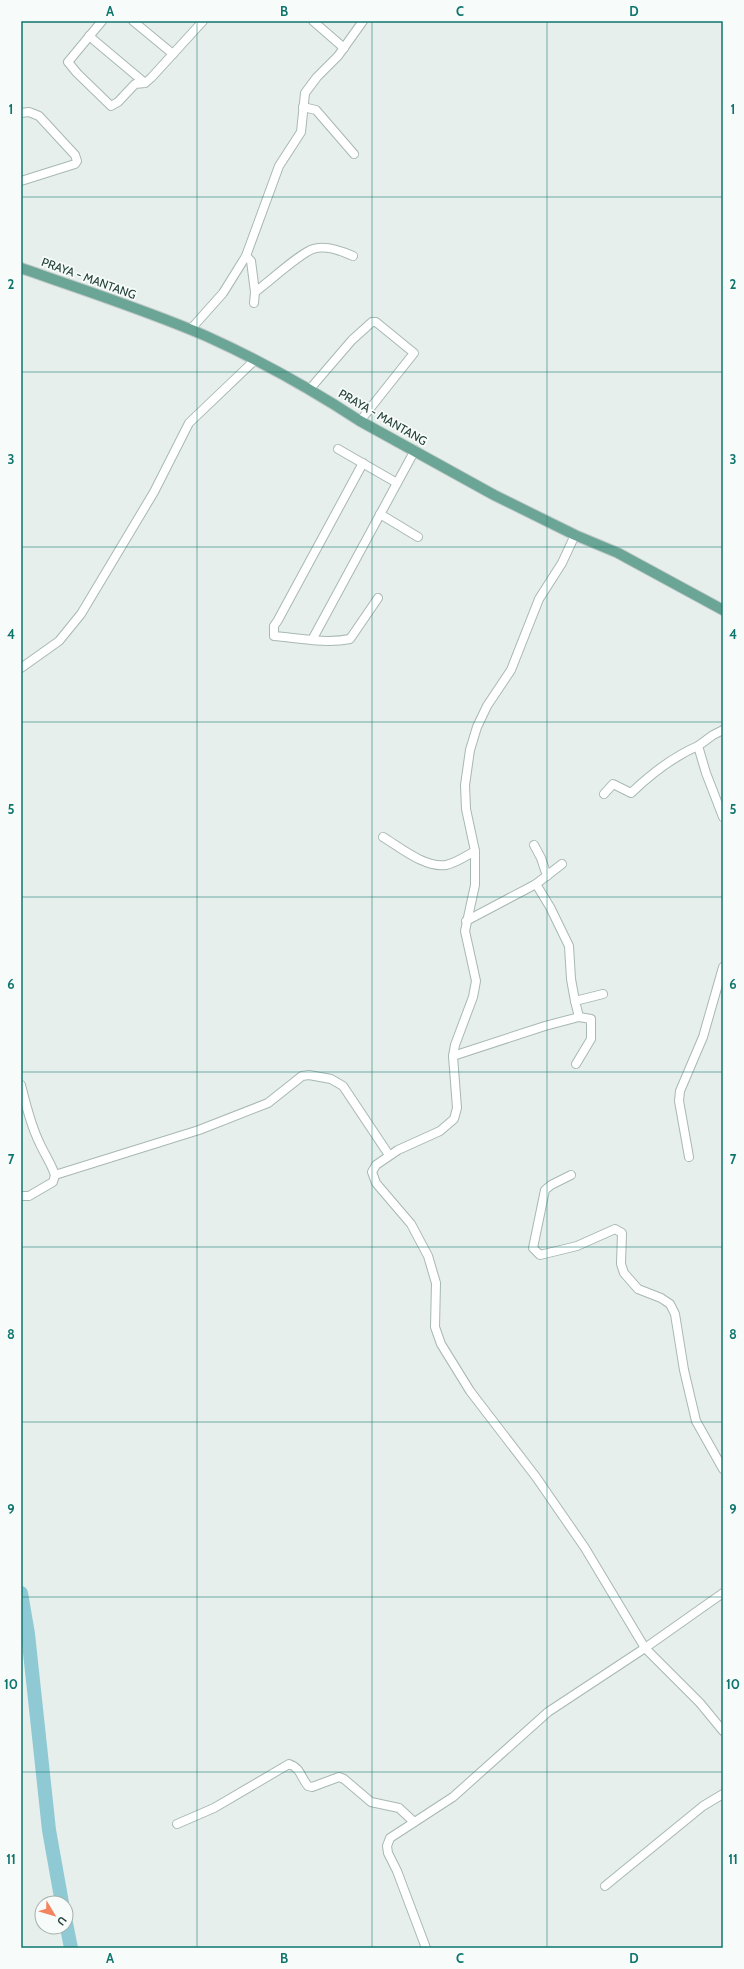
<svg xmlns="http://www.w3.org/2000/svg" width="744" height="1969" font-family="Cabin,sans-serif">
  <rect width="100%" height="100%" fill="#e6efeb"/>
  <g fill="none" stroke-linecap="round" stroke-linejoin="round">
    <!-- river -->
    <g stroke="#8ec9d4" stroke-width="14">
      <path d="M21,1593L28,1634L49,1830L62,1903"/>
      <path d="M66,1923L71,1948"/>
    </g>
    <!-- minor casing -->
    <g stroke="#a8b8b2" stroke-width="10">
      <g id="minor">
        <path d="M102,21L68,62L77,73L111,106L118,102L135,84L145,83L151,78L203,21"/>
        <path d="M133,21L173,54"/>
        <path d="M313,21L344,48"/>
        <path d="M89,36L145,83"/>
        <path d="M303,107L316,110L354,154"/>
        <path d="M21,113L29,112L39,116L75,155L77,161L75,164L21,181"/>
        <path d="M246,256L251,261L255,292L254,303"/>
        <path d="M255,292C269,282 300,253 313,249C325,245 342,251 353,256"/>
        <path d="M190,330L223,293L246,256L279,166L301,132L305,93L317,77L338,56L363,21"/>
        <path d="M309,390L352,340L372,322H376L414,353L360,421"/>
        <path d="M338,449L397,483"/>
        <path d="M363,463L278,620L274,626V636C298,638 326,644 350,639L378,598"/>
        <path d="M380,514L418,537"/>
        <path d="M575,535L562,563L539,599L511,670L487,706L477,727L470,750L465,785L466,809L475,851V885L465,931L476,981L473,997L455,1045L453,1056L457,1108L454,1119L440,1131L398,1150L376,1165L372,1172L376,1183L411,1224L428,1256L436,1283L435,1327L441,1344L470,1391L536,1477L585,1548L645,1648L700,1703L723,1731"/>
        <path d="M312,640L415,450"/>
        <path d="M21,668L59,641L81,614L154,492L189,423L255,360"/>
        <path d="M723,730L713,735L698,746L706,773L723,817"/>
        <path d="M604,794L613,784L631,793C651,774 672,757 698,746"/>
        <path d="M383,837C401,848 425,868 446,865C456,863 466,856 475,851"/>
        <path d="M534,845L541,858L547,876"/>
        <path d="M536,884L550,907L569,946L571,979L575,1001"/>
        <path d="M466,921L536,884L562,864"/>
        <path d="M453,1056L545,1026L579,1017L575,1001L603,994"/>
        <path d="M576,1064L591,1039V1019L579,1017"/>
        <path d="M21,1085C26,1105 31,1126 40,1144C45,1155 51,1163 55,1175"/>
        <path d="M689,1157L679,1101L680,1091L703,1037L723,967"/>
        <path d="M571,1175L551,1185L545,1190L533,1248L540,1255L577,1246L615,1229L622,1233L621,1264L624,1273L638,1289L661,1298L670,1304L675,1314L684,1370L696,1421L723,1469"/>
        <path d="M21,1196H29L53,1182L55,1175L199,1130L268,1103L302,1076L309,1075L331,1079L343,1086L389,1155"/>
        <path d="M177,1824L214,1808L289,1764C301,1768 301,1778 308,1786L312,1787L339,1777L344,1779L371,1802L399,1808L414,1822"/>
        <path d="M605,1886L703,1806L723,1794"/>
        <path d="M426,1948L397,1871L388,1853L387,1846L390,1838L453,1797L548,1712L645,1648L723,1593"/>
      </g>
    </g>
    <!-- major casing -->
    <g stroke="#c2cac8" stroke-width="12">
      <path id="major" d="M21,268C83,290 146,310 206,336C259,360 311,389 360,421L494,495L575,535L618,553L723,610"/>
    </g>
    <!-- minor -->
    <use href="#minor" stroke="#fff" stroke-width="8"/>
    <!-- major -->
    <use href="#major" stroke="#6aa596" stroke-width="10"/>
  </g>
  <!-- grid -->
  <path fill="none" stroke="#0f766e" stroke-width="1" stroke-opacity="0.55" d="M197,21V1948M372,21V1948M547,21V1948M21,197H723M21,372H723M21,547H723M21,722H723M21,897H723M21,1072H723M21,1247H723M21,1422H723M21,1597H723M21,1772H723"/>
  <g text-anchor="middle" dominant-baseline="central" stroke-width="3.5" stroke-linejoin="round" paint-order="stroke">
    <!-- street labels -->
    <g font-size="12" fill="#24423a" stroke="#f7fbf9">
      <text transform="translate(89 278) rotate(20)">PRAYA - MANTANG</text>
      <text transform="translate(383 417) rotate(30)">PRAYA - MANTANG</text>
    </g>
  </g>
  <!-- border -->
  <rect width="744" height="1969" fill="none" stroke="#f7fbf9" stroke-width="44"/>
  <!-- north arrow -->
  <g transform="translate(54 1915) rotate(128)"><circle r="19" fill="#f7fbf9" stroke="#a3b1ad"/>
  <path d="M0-3L7 15L0 10L-7 15Z" fill="#f4845f"/>
  <text y="-6" font-size="11" font-weight="bold" text-anchor="middle" fill="#24423a">U</text>
  </g>
  <rect x="22" y="22" width="700" height="1925" fill="none" stroke="#0f766e" stroke-width="1.5"/>
  <g font-size="13" text-anchor="middle" font-weight="bold" fill="#0f766e">
    <text x="110" y="16">A</text>
    <text x="284" y="16">B</text>
    <text x="460" y="16">C</text>
    <text x="634" y="16">D</text>
    <text x="11" y="114">1</text>
    <text x="733" y="114">1</text>
    <text x="11" y="289">2</text>
    <text x="733" y="289">2</text>
    <text x="11" y="464">3</text>
    <text x="733" y="464">3</text>
    <text x="11" y="639">4</text>
    <text x="733" y="639">4</text>
    <text x="11" y="814">5</text>
    <text x="733" y="814">5</text>
    <text x="11" y="989">6</text>
    <text x="733" y="989">6</text>
    <text x="11" y="1164">7</text>
    <text x="733" y="1164">7</text>
    <text x="11" y="1339">8</text>
    <text x="733" y="1339">8</text>
    <text x="11" y="1514">9</text>
    <text x="733" y="1514">9</text>
    <text x="11" y="1689">10</text>
    <text x="733" y="1689">10</text>
    <text x="11" y="1864">11</text>
    <text x="733" y="1864">11</text>
    <text x="110" y="1963">A</text>
    <text x="284" y="1963">B</text>
    <text x="460" y="1963">C</text>
    <text x="634" y="1963">D</text>
  </g>
</svg>
